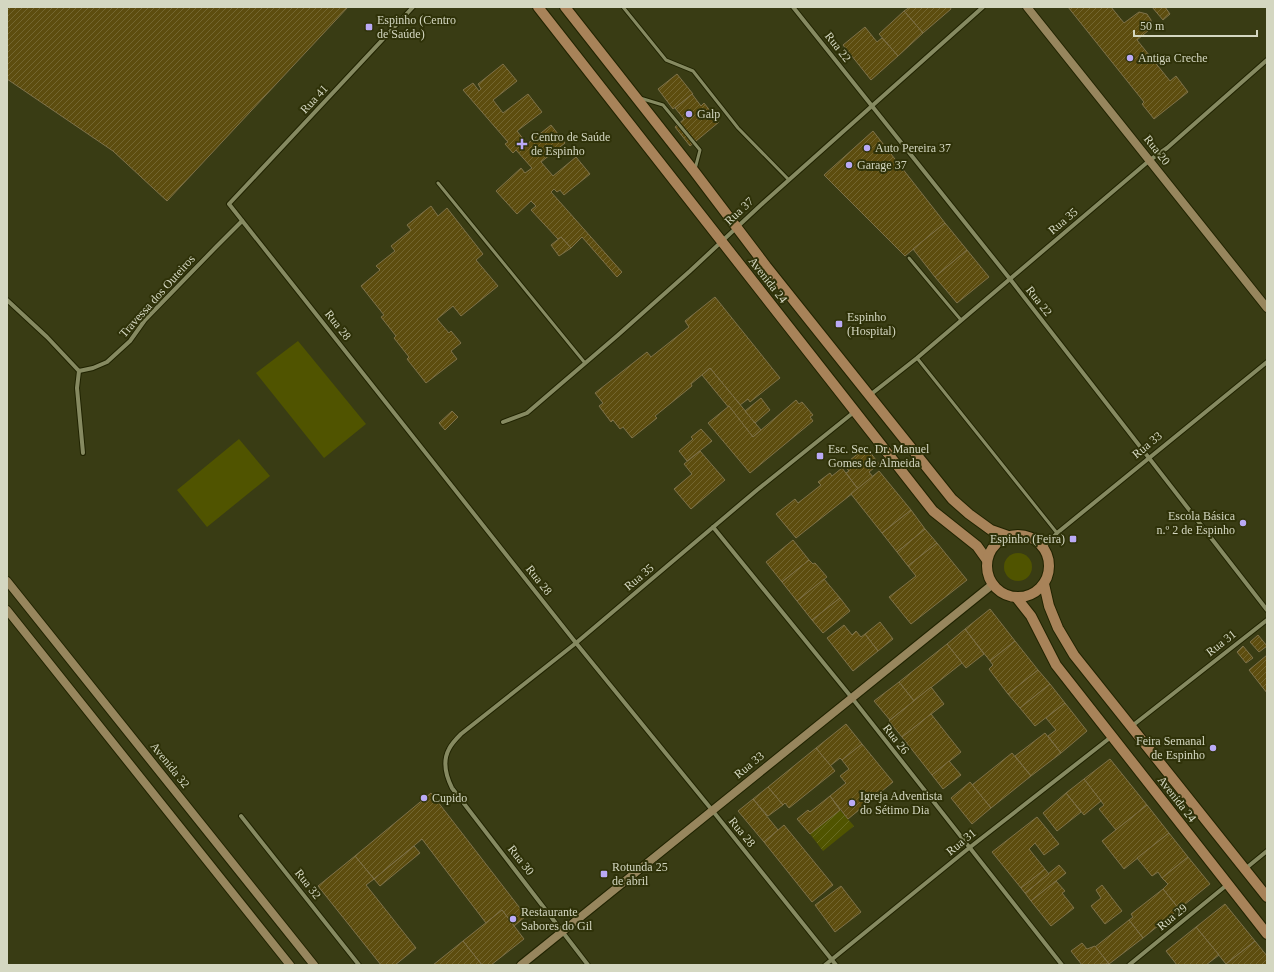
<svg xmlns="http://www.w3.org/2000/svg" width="1274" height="972" font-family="Georgia,serif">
  <defs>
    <pattern id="garden-furrows" width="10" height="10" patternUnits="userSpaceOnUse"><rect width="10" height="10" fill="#505400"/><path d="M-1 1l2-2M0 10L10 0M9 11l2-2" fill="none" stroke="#686c23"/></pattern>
    <pattern id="building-hatch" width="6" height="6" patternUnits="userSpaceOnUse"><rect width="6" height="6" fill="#5d4d0f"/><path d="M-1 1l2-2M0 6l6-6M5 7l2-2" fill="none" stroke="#736630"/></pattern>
  </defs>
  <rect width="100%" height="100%" fill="#393c14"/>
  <!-- grass -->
  <g fill="#505400">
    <path d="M298,341L366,424L324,458L256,373Z"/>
    <path d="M239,439L270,476L207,527L177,490Z"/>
    <circle cx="1018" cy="567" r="14"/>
  </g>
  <!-- garden -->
  <path fill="url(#garden-furrows)" d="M840,810L854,826L823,851L810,834Z"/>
  <!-- building -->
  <g fill="url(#building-hatch)" stroke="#7f724a">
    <path d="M7,7H348L167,201L113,151L7,79Z"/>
    <path d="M910,7H950L951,9L923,33L904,11Z"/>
    <path d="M1068,7H1111L1124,23L1139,12L1147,14L1151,20V27L1149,30L1137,40L1170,81L1176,76L1188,92L1154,119L1142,104L1144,102Z"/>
    <path d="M1152,7H1165L1170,14L1163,20Z"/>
    <path d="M904,11L923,33L898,56L879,34Z"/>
    <path d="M865,27L877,42L882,38L898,56L871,80L843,45Z"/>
    <path d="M503,64L517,81L493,100L503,113L528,94L542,112L517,131L527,144L551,125L565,143L541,162L553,176L576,157L590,174L564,195L560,190L557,192L554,189L551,192L622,272L617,277L582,237L571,248L561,237L558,239L531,210L536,206L531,201L517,214L496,191L521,168L525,173L532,168L516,150L513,153L505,144L508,142L463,90L473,83L479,91L481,89L478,84Z"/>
    <path d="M677,74L693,94L673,109L658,89Z"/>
    <path d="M692,94L701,106L704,103L719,122L690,146L675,127L684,119L675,108Z"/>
    <path d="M873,131L945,223L905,256L824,175Z"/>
    <path d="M431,206L438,216L447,208L483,254L476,260L498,286L461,316L453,306L437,319L449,333L451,331L461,343L451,351L457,359L426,383L407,359L409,357L394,338L396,336L381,317L384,315L361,286L380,270L376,266L395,251L391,246L411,230L407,225Z"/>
    <path d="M945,223L967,250L935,277L913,249Z"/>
    <path d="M561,237L571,248L559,256L551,245Z"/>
    <path d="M967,250L989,277L957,303L935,277Z"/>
    <path d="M715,297L780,378L750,402L748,399L740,405L710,368L691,384L692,386L655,416L657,418L632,438L623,427L620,429L613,420L611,422L599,406L603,403L595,393L647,352L651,357L689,327L685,321Z"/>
    <path d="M710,368L761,430L753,437L702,375Z"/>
    <path d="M761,398L770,410L755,423L745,411Z"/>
    <path d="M796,400L799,404L802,402L813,415L810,417L813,421L750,473L708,423L729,406L753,437Z"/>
    <path d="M452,411L458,417L445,430L439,423Z"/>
    <path d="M701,429L712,441L687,461L679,451L693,439L691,437Z"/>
    <path d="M866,447L879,464L869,472L873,477L858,489L846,473L849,471L844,465Z"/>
    <path d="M700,451L725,480L691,509L674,489L692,474L684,464Z"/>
    <path d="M842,468L858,489L796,538L776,514L795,499L798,503L821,485L818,482L830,473L832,476Z"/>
    <path d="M879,471L911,510L882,533L851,494Z"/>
    <path d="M911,510L925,529L897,552L882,533Z"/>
    <path d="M925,529L937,543L908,566L897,552Z"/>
    <path d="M793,540L809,560L782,582L766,562Z"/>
    <path d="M937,543L967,580L911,624L889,597L916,576L908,566Z"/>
    <path d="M809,560L813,564L815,563L827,577L797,601L782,582Z"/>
    <path d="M824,579L840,598L812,620L797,601Z"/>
    <path d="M840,598L850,611L823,633L812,620Z"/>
    <path d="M990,609L1015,641L990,661L965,629Z"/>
    <path d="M880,622L893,639L878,651L865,634Z"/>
    <path d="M844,625L852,635L856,631L861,637L865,634L878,651L853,671L827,638Z"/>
    <path d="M965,629L984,654L966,668L947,644Z"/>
    <path d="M1258,635L1267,646L1259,652L1250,642Z"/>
    <path d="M1015,641L1038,670L1008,694L989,669L993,665L990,661Z"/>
    <path d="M947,644L962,663L914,701L899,682Z"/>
    <path d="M1243,646L1253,658L1246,663L1237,652Z"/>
    <path d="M1267,655V693L1249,670Z"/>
    <path d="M1038,670L1050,684L1020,708L1008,694Z"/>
    <path d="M899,682L914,701L890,720L874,701Z"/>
    <path d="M1050,684L1065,703L1035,726L1020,708Z"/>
    <path d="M931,687L944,704L902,737L889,721Z"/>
    <path d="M1065,703L1087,731L1061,753L1048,736L1056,730L1046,718Z"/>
    <path d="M931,714L961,752L932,775L902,737Z"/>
    <path d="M846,724L862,744L842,760L840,758L830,766L816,748Z"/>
    <path d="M1045,733L1061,753L1031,776L1015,756Z"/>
    <path d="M862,744L893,782L848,819L830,796L846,783L840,776L849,769L842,760Z"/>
    <path d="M816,748L835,771L789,808L785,803L783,805L768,787Z"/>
    <path d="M1012,753L1031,776L991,808L972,785Z"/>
    <path d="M1110,759L1147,805L1116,830L1099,809L1104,805L1084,779Z"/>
    <path d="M949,761L961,775L943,789L932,775Z"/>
    <path d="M1084,779L1101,801L1084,815L1066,793Z"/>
    <path d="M970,782L991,808L972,824L951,798Z"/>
    <path d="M768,787L783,805L768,816L753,799Z"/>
    <path d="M431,793L526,916L514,926L502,910L486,923L422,839L374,879L355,856Z"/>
    <path d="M1066,793L1081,812L1057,831L1043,813Z"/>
    <path d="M830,796L840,810L810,834L797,819L808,810L810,812Z"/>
    <path d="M753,799L778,830L764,842L738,811Z"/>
    <path d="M1147,805L1169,833L1124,869L1102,841Z"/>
    <path d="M1037,817L1059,844L1044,855L1035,843L1029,849L1045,869L1021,888L992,852Z"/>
    <path d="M784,825L833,885L812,902L764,842Z"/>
    <path d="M1169,833L1188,857L1162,878L1158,872L1152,876L1137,858Z"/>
    <path d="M414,846L420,853L380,886L374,879Z"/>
    <path d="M355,856L374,879L366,885L416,948L395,965H381L318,886Z"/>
    <path d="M1188,857L1210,884L1179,909L1163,889L1168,884L1162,878Z"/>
    <path d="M1059,865L1066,873L1031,901L1025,893Z"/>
    <path d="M1045,869L1049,874L1025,893L1021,888Z"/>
    <path d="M1056,881L1065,891L1062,893L1074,908L1051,926L1031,901Z"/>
    <path d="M1102,885L1122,911L1105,924L1091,906L1101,898L1096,890Z"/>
    <path d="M841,886L861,912L835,932L815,905Z"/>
    <path d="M1163,889L1179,909L1143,938L1129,920L1133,917L1131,914Z"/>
    <path d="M1225,904L1255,941L1226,964L1196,927Z"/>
    <path d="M502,910L524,939L491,965H482L463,941Z"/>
    <path d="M1129,920L1143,938L1109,964L1095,947Z"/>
    <path d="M1196,927L1219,955L1206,965H1177L1166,951Z"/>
    <path d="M463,941L482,965H433Z"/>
    <path d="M1255,941L1267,956V965H1227L1226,964Z"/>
    <path d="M1082,943L1087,949L1095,946L1109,964L1082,965L1071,951Z"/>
  </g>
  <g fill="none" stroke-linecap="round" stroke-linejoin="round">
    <!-- lane casing -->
    <g stroke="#202300" stroke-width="5">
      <g id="lane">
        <path d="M623,7L666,60L693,71L738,128L789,180"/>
        <path d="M640,98L663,105L700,150L695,169"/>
        <path d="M438,183L585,363"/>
        <path d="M909,258L961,320"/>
        <path d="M917,358L1057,533"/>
      </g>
    </g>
    <!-- street casing -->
    <g stroke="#202300" stroke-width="6">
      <g id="street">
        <path d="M413,7L229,204L576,643L712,810L836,965"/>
        <path d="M793,7L1010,279L1267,610"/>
        <path d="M7,300L47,337L79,371L93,368L107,362L130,341L145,320L217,246L242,221"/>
        <path d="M79,371L77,388L83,453"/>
        <path d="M870,395L917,358L1150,160L1167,148L1267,60"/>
        <path d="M503,422L527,413L618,335L690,271L763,203L983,7"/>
        <path d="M713,527L852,698L1062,965"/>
        <path d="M1044,547L1057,533L1267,362"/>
        <path d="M1132,726L1267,620"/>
        <path d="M241,816L359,965"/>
        <path d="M1245,869L1267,851"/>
        <path d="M588,965L452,788C446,776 442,762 449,749C452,743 457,738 461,734L576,643L757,490L854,412"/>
        <path d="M825,965L969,848L1111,737"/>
        <path d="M1129,965L1228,884"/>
      </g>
    </g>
    <!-- secondary casing -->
    <g stroke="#202300" stroke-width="10">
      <g id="secondary">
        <path d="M1027,7L1267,308"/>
        <path d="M7,581L314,965"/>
        <path d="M7,610L290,965"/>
        <path d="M521,965L993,584"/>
      </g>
    </g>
    <!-- primary casing -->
    <g stroke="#202300" stroke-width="12">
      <g id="primary">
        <path d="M538,7L933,511L977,546L987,560"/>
        <path d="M565,7L694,171L766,266L952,499L969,514L991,530L1008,536"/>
        <circle cx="1018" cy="566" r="31"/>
        <path d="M1044,584L1049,606L1058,628L1074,655L1267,897"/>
        <path d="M1016,597L1031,616L1056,665L1267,934"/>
      </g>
    </g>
    <!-- lane -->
    <use href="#lane" stroke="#868a61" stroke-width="3"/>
    <!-- street -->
    <use href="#street" stroke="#868a61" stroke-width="4"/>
    <!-- secondary -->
    <use href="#secondary" stroke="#97865d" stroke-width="8"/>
    <!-- primary -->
    <use href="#primary" stroke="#a88359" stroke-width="10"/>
  </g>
  <!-- markers -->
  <g fill="#baaaf6" stroke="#2f3209" stroke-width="1.5">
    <rect x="365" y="23" width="8" height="8" rx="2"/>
    <circle cx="1130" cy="58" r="4"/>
    <circle cx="689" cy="114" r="4"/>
    <path d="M520 138h4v4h4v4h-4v4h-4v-4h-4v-4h4z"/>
    <circle cx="867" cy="148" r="4"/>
    <circle cx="849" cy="165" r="4"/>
    <rect x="835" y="320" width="8" height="8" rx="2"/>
    <rect x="816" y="452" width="8" height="8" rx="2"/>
    <circle cx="1243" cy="523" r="4"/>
    <rect x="1069" y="535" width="8" height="8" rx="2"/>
    <circle cx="1213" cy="748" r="4"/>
    <circle cx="424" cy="798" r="4"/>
    <circle cx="852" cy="803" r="4"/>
    <rect x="600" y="870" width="8" height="8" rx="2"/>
    <circle cx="513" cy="919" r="4"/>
  </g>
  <g text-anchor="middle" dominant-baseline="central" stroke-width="4" stroke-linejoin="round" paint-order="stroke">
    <!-- poi labels -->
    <g font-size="12" fill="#d4d7c1" stroke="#2f3209" text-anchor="start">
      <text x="377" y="20">Espinho (Centro<tspan x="377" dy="14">de Saúde)</tspan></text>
      <text x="1138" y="58">Antiga Creche</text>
      <text x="697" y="114">Galp</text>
      <text x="531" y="137">Centro de Saúde<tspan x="531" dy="14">de Espinho</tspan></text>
      <text x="875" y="148">Auto Pereira 37</text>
      <text x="857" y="165">Garage 37</text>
      <text x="847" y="317">Espinho<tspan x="847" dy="14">(Hospital)</tspan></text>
      <text x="828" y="449">Esc. Sec. Dr. Manuel<tspan x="828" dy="14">Gomes de Almeida</tspan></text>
      <text x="1235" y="516" text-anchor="end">Escola Básica<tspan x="1235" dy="14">n.º 2 de Espinho</tspan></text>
      <text x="1065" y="539" text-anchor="end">Espinho (Feira)</text>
      <text x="1205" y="741" text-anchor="end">Feira Semanal<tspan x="1205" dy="14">de Espinho</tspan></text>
      <text x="860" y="796">Igreja Adventista<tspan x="860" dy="14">do Sétimo Dia</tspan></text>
      <text x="432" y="798">Cupido</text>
      <text x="612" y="867">Rotunda 25<tspan x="612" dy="14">de abril</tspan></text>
      <text x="521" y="912">Restaurante<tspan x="521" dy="14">Sabores do Gil</tspan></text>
    </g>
    <!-- street labels -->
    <g font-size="12" fill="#d4d7c1" stroke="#2f3209">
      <text transform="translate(838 47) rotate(52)">Rua 22</text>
      <text transform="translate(314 99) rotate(-47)">Rua 41</text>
      <text transform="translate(1157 150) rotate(52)">Rua 20</text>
      <text transform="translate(739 211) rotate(-43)">Rua 37</text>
      <text transform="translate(1063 221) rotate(-40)">Rua 35</text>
      <text transform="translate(768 280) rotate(52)">Avenida 24</text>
      <text transform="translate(157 296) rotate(-48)">Travessa dos Outeiros</text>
      <text transform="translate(1039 301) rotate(52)">Rua 22</text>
      <text transform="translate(338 325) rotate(52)">Rua 28</text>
      <text transform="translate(1147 445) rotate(-39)">Rua 33</text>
      <text transform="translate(639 577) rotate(-40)">Rua 35</text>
      <text transform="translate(539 580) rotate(52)">Rua 28</text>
      <text transform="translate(1221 643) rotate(-38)">Rua 31</text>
      <text transform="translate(896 739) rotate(52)">Rua 26</text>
      <text transform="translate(170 765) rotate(51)">Avenida 32</text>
      <text transform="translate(749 765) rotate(-39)">Rua 33</text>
      <text transform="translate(1177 799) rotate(52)">Avenida 24</text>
      <text transform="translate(742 832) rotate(51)">Rua 28</text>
      <text transform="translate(961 842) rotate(-39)">Rua 31</text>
      <text transform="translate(521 860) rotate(52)">Rua 30</text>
      <text transform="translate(308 884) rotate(52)">Rua 32</text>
      <text transform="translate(1172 917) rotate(-39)">Rua 29</text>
    </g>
  </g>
  <!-- border -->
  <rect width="1274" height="972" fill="none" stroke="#d4d7c1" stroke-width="16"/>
  <!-- scale -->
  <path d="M1134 30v6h123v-6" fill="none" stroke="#d4d7c1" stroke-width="2"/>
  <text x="1140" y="30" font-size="12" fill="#d4d7c1" stroke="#2f3209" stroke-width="3" paint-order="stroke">50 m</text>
</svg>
